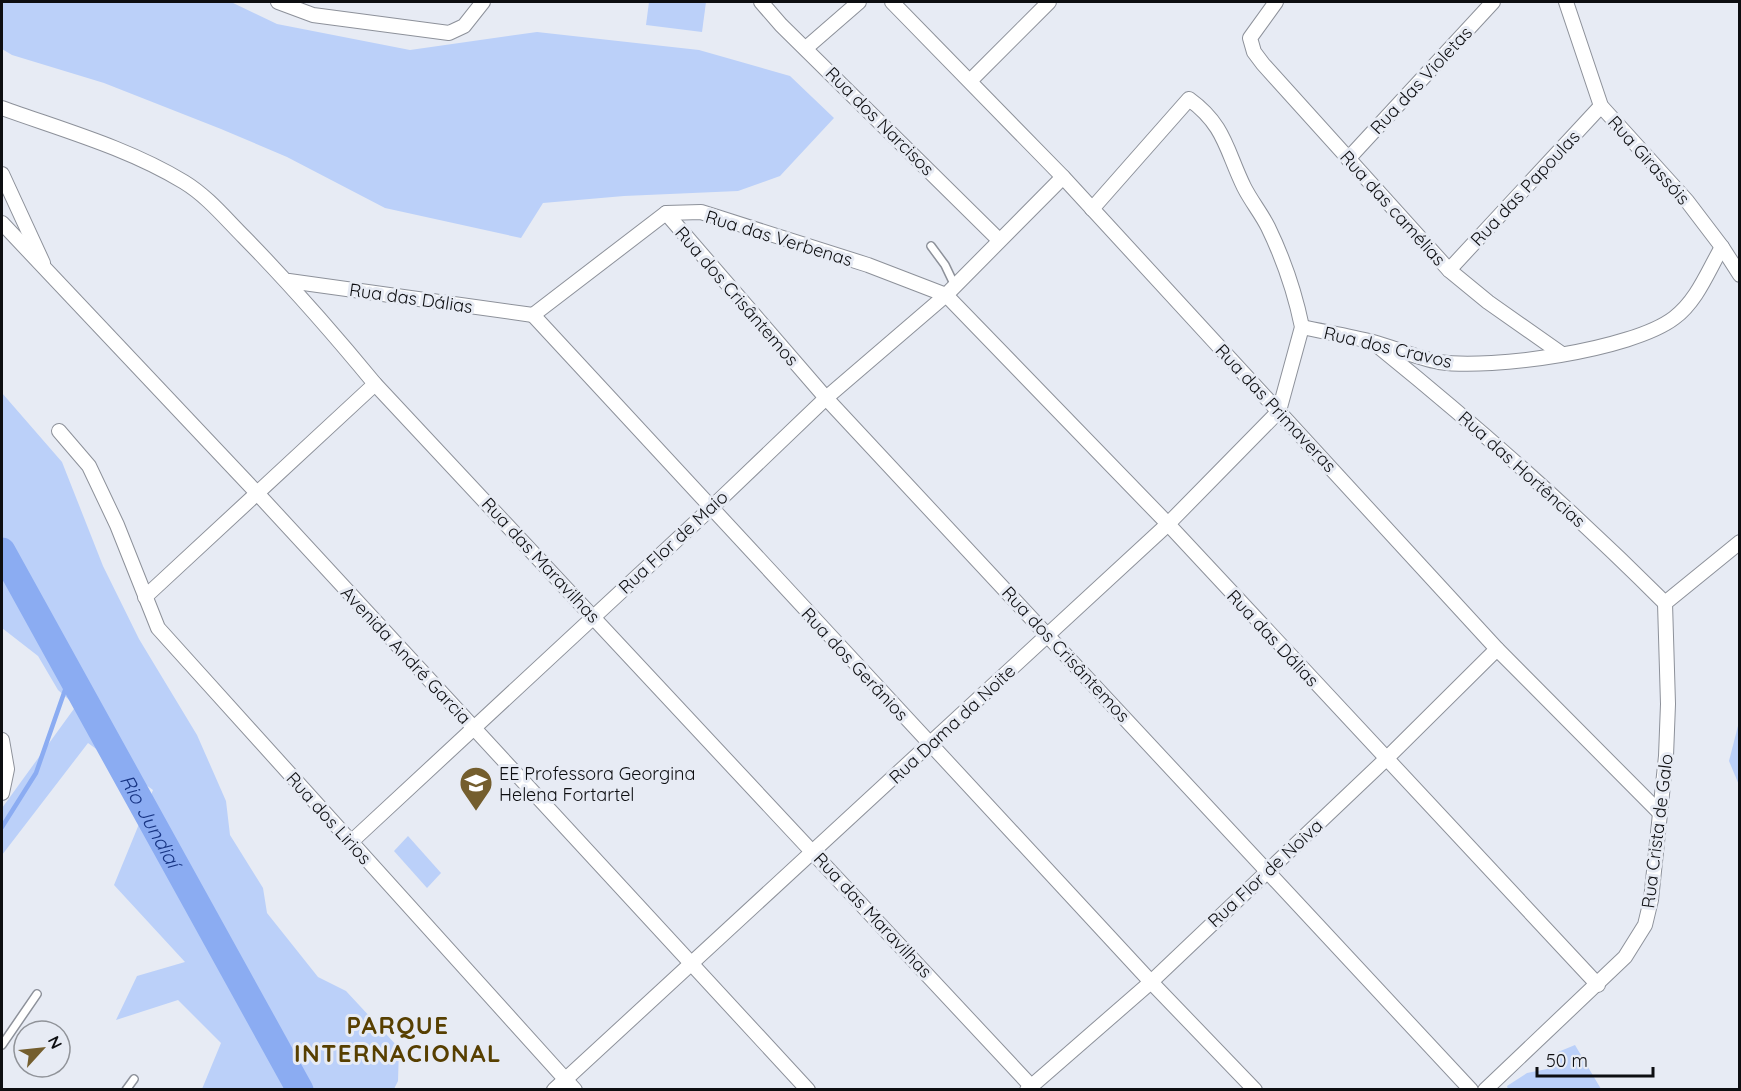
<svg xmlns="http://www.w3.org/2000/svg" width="1741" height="1091" font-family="Quicksand,sans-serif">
  <rect width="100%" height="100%" fill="#e7ebf4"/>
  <!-- green -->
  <g fill="#bbd0f9">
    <path d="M2,2H231L277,24L410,50L537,32L699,50L790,76L834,118L780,176L738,191L624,196L543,203L521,238L385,208L287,157L221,129L104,83L12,55L2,49Z"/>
    <path d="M649,2H706L702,32L646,25Z"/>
    <path d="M2,393L62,462L103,566L139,639L197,735L226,801L230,835L263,888L267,913L318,977L346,991L399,1048L398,1081L394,1089H202L221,1043L178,1000L116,1020L137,976L185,962L114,885L153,790L88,743L2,855V808L76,706L58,690L38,656L2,628Z"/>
    <path d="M1739,722V785L1729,761Z"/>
    <path d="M408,836L441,873L427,888L394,851Z"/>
    <path d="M1575,1045L1601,1089H1508L1507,1086L1527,1073L1547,1069L1558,1052Z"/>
  </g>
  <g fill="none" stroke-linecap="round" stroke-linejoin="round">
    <!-- stream -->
    <path stroke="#8bacf2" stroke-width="4.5" d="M2,827L36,773L71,673"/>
    <!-- river -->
    <path stroke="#8bacf2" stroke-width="27" id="s1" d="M2,551L300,1090"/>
    <!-- lane casing -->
    <g stroke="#8d919a" stroke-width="10">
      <g id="lane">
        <path d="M931,246L945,265L955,286"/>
        <path d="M2,1045L37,994"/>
        <path d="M126,1090L134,1079"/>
      </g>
    </g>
    <!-- street casing -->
    <g stroke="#8d919a" stroke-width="16">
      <g id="street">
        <path d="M278,2L313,15L449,33L464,26L483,2"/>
        <path d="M761,2L781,25L999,240"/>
        <path d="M892,2L1063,177L1497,649L1660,813"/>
        <path d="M1276,2L1250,38L1254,52L1263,64L1449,270L1488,302L1562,354"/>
        <path d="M1566,2L1601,106L1687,201L1722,247L1740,275"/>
        <path d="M806,48L859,2"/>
        <path d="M971,80L1049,2"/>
        <path d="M2,108C63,130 128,148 184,182C207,196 225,218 244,237C290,284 333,333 375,384L1031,1086"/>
        <path d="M1348,159L1493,2"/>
        <path d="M2,174L43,263"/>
        <path d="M666,213L826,398L1471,1090"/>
        <path d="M2,223L257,493L808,1090"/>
        <path d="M1449,270L1601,106"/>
        <path d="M289,281L533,315"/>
        <path d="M533,315L666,213L701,212L720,218L868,265L946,295L1168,524L1598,985"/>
        <path d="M533,315L1151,982L1255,1090"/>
        <path d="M1302,327C1325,332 1350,336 1373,342C1395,348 1417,358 1439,362C1491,370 1632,350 1674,318C1697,301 1708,271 1722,247"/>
        <path d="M1379,347C1479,428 1574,512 1665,603"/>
        <path d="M59,431L89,466L117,525L158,628L575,1090"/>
        <path d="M145,597L375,384"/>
        <path d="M2,740L7,769L2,793"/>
        <path d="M351,842L710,509L826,398L946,295L1063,177"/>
        <path d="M554,1090L1168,524L1279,411L1302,327C1295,293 1283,258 1268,227C1261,213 1251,201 1244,187C1226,150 1225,125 1189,99L1092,209"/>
        <path d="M1027,1090L1151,982L1385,760L1497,649"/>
        <path d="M1485,1090L1625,957L1645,925L1651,900L1666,756L1668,704L1665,603L1740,542"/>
      </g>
    </g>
    <!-- lane -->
    <use href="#lane" stroke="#fff" stroke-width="7"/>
    <!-- street -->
    <use href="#street" stroke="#fff" stroke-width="14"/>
  </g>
  <!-- icons -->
  <defs>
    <g id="school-pin" transform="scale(1.725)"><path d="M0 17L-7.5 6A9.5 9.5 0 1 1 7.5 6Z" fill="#745e2e" stroke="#e7ebf4"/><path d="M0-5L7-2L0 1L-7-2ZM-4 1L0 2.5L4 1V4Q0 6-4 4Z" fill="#fff"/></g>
  </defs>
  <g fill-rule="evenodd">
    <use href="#school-pin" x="476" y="783"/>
  </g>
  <g text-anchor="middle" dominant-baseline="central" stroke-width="6" stroke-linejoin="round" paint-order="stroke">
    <!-- street labels -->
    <g font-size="18" fill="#0d0e11" stroke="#e7ebf4">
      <text transform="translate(1421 80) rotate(-47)">Rua das Violetas</text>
      <text transform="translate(880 121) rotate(45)">Rua dos Narcisos</text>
      <text transform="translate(1649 160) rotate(48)">Rua Girassóis</text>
      <text transform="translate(1525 188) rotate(-47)">Rua das Papoulas</text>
      <text transform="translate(1393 208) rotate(48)">Rua das camélias</text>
      <text transform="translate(779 238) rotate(17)">Rua das Verbenas</text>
      <text transform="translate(737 296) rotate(49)">Rua dos Crisântemos</text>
      <text transform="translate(411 298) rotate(8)">Rua das Dálias</text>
      <text transform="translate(1388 347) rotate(13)">Rua dos Cravos</text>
      <text transform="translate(1276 408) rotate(47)">Rua das Primaveras</text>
      <text transform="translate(1522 469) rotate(42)">Rua das Hortências</text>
      <text transform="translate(673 542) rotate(-43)">Rua Flor de Maio</text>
      <text transform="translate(541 560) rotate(47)">Rua das Maravilhas</text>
      <text transform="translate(1273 638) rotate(47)">Rua das Dálias</text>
      <text transform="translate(1066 654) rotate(47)">Rua dos Crisântemos</text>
      <text transform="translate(406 655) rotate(47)">Avenida André Garcia</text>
      <text transform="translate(855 664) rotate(47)">Rua dos Gerânios</text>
      <text transform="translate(952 724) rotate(-43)">Rua Dama da Noite</text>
      <text transform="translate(329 818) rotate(48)">Rua dos Lirios</text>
      <text transform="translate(1657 831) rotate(-83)">Rua Crista de Galo</text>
      <text transform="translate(1265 873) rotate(-43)">Rua Flor de Noiva</text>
      <text transform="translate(873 915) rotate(47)">Rua das Maravilhas</text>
    </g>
    <!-- poi labels -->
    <g font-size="18" fill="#0d0e11" stroke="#e7ebf4" text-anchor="start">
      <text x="499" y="773">EE Professora Georgina<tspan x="499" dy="21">Helena Fortartel</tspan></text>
    </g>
    <!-- water labels -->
    <g font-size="20" font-style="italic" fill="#183584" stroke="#e7ebf4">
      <text stroke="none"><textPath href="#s1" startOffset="308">Rio Jundiaí</textPath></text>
    </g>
    <!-- district labels -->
    <g font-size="24" font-weight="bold" letter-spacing="1.5" fill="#573f00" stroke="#e7ebf4">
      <text x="398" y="1025">PARQUE<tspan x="398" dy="28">INTERNACIONAL</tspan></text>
    </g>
  </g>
  <!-- border -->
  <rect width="1741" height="1091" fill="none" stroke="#0d0e11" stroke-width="6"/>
  <!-- north arrow -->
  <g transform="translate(42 1049) rotate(63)"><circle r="28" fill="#e7ebf4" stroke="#909399" stroke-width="1.5"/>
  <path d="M0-4.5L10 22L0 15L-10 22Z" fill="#745e2e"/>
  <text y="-9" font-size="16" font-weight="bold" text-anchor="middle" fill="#0d0e11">N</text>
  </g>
  <!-- scale -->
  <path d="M1537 1067v9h116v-9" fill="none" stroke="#0d0e11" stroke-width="3"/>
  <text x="1546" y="1067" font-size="18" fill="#0d0e11" stroke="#e7ebf4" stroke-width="4.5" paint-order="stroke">50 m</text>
</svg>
